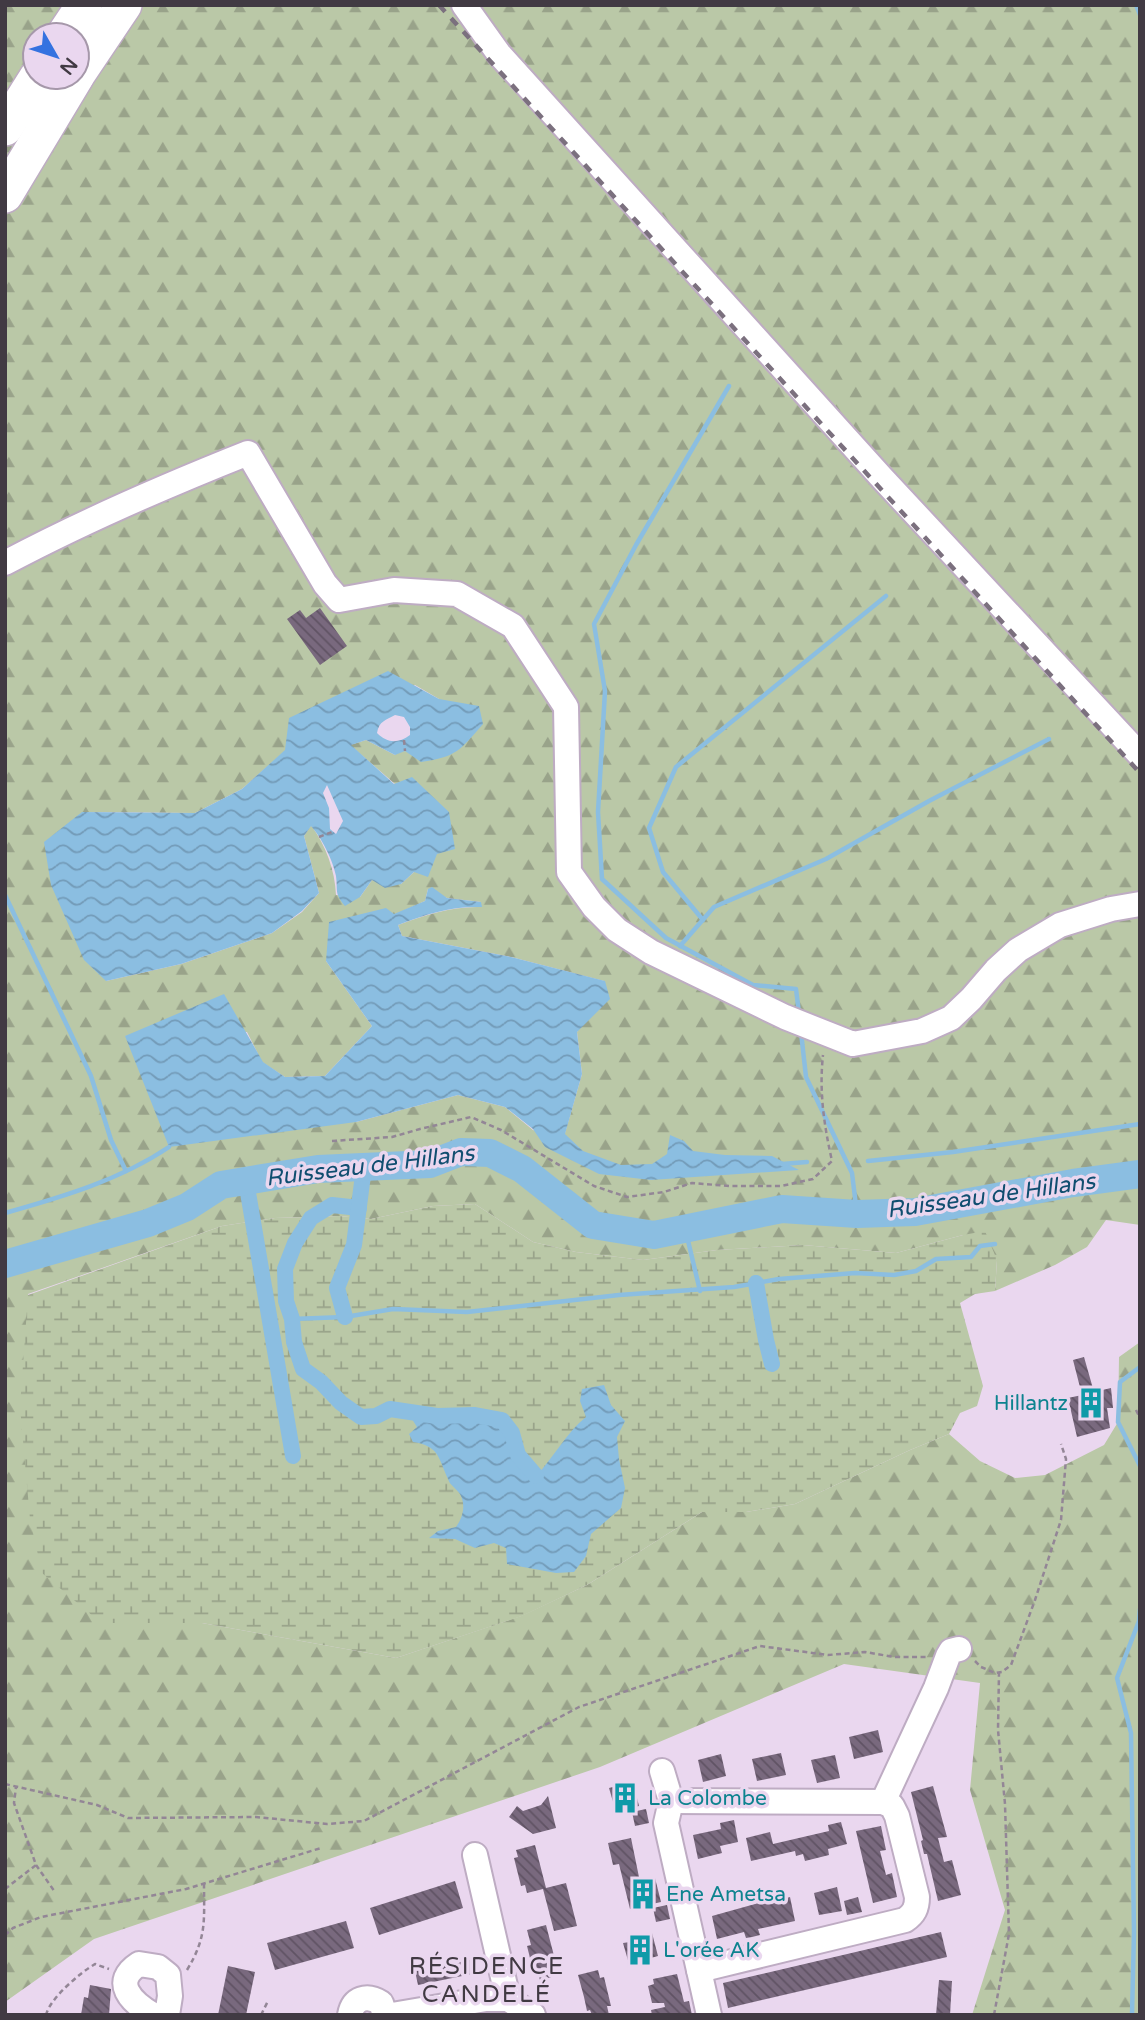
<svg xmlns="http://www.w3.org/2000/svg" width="1145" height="2020" font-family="'Varela Round',sans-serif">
  <defs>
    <pattern id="forest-firs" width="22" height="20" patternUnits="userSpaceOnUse" patternTransform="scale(1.75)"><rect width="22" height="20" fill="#bac8a7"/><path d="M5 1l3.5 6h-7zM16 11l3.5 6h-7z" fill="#99a38a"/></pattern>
    <pattern id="wetland-marsh" width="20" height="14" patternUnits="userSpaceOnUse" patternTransform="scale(1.75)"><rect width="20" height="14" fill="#bac8a7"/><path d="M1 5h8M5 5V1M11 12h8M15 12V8" fill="none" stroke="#99a38a"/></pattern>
    <pattern id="water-waves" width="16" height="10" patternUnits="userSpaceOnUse" patternTransform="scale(1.75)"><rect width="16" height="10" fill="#8bbee1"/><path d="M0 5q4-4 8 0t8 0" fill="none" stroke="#739bb8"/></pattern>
    <pattern id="building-back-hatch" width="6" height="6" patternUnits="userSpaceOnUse" patternTransform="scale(1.75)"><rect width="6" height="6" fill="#79697e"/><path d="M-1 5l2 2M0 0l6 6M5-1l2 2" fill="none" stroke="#605364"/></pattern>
  </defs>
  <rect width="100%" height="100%" fill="#ead7ef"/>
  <!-- forest -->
  <path fill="url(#forest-firs)" fill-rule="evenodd" d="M5,5H1140V1225L1106,1220L1087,1247L1055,1265L995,1291L997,1260L963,1235L896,1253L803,1245L717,1250L643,1260L576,1252L533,1242L475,1204L433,1206L371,1219L339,1216L275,1218L222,1226L28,1294L101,1622L202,1623L396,1658L521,1616L587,1585L702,1512H746L795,1504L910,1450L949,1434L980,1461L1015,1478L1045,1475L1104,1445L1118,1422L1119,1357L1140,1342V2015H972L1005,1910L970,1790L980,1683L844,1664L600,1767L94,1939L5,2002ZM35,35H77V77H35ZM415,685L439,699L395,755L366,740L350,745L395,784L414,872L401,884L372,880L360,897L336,895C335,870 326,846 311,825L304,836L319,893L302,912L272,933L181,964L106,981L82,812L195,813L242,789L286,750ZM428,889L447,898L481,902V907C452,906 425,915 398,925L402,936L511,957L604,981L577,1032L582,1074L563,1140L533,1130L505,1107L458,1095L356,1122L125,1036L247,1032L262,1062L285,1077L325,1076L372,1026L326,961L394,915L425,901Z"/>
  <!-- wetland -->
  <path fill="url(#wetland-marsh)" d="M475,1204L533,1242L576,1252L643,1260L717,1250L803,1245L896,1253L963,1235L985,1231L997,1260L995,1291L975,1294L960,1303L983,1386L977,1406L960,1413L949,1434L910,1450L795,1504L746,1512H702L587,1585L522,1616L396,1658L202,1623H101L42,1573L30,1519L20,1407L28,1295L222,1226L275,1218L339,1216L371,1219L433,1206Z"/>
  <!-- water -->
  <g fill="url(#water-waves)" fill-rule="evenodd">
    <path d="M388,671L439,699L479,706L483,724C460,750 457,757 421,762L405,751L395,755L366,740L351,745L394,784L412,777L449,812L455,849L437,854L428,877L414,872L401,884L385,888L372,880L360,897L345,906C334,893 338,891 336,876C333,860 321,837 311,826L304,836L319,893L302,911L272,933L181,964L106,981L84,960L51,885L44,842L82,812L195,813L242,789L285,750L289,718ZM395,715L404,717L410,727V735C398,744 387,743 377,733C379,721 386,720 395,715ZM327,785L343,821L336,834L330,829L329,808L323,793Z"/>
    <path d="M432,887L447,898L481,902L482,907C451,906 426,914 398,925L402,936L511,957L605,981L610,999L577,1032L582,1074L565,1134L583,1151L621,1165L652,1164L667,1154L670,1135L684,1141L693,1151L725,1155L772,1156L799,1170L651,1180L599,1174L545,1147L533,1129L505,1107L458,1095L356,1122L169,1147L125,1036L224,994L263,1062L285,1077L325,1076L372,1026L326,961L329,922L386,908L394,914L425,901L428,889Z"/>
    <path d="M604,1385L611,1405L625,1421L617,1437L619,1459L625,1488L621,1508L591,1534L586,1556L574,1572L556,1573L507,1564L506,1548L494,1543L475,1548L455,1539L429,1538L438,1531L456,1527C462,1519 466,1507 461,1496C458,1489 450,1486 448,1479C438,1457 439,1446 413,1442L409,1434L417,1427L408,1413C440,1416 471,1414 502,1420L512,1433L518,1455L536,1476C554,1457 566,1433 586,1417L580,1401L582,1389Z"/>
  </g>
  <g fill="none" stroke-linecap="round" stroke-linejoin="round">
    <!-- stream -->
    <g stroke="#8bbee1" stroke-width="4.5">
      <path d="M1136,5L1140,15"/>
      <path d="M729,386L636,545L594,624L605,691L598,812L602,879L666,938L753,985L796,989L799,1013"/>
      <path d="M5,895L91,1076L111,1140L126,1171"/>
      <path d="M703,920L663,872L649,828L676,767L886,596"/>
      <path d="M680,946L714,907L826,859L929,801L1049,739"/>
      <path d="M801,1032L806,1077L852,1173L857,1214"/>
      <path d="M868,1161L953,1152L1140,1124"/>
      <path d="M782,1164L807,1162"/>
      <path d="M5,1213C62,1197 120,1180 169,1147"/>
      <path d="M685,1228L700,1291"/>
      <path d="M292,1319L345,1317L393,1309L467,1312L619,1295L734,1287L779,1279L855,1273L894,1275L916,1271L936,1259L971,1257L980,1246L995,1244"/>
      <path d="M1140,1367L1120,1382L1118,1422L1140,1466"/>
      <path d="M1132,2015L1134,1932L1131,1733L1117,1678L1139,1621L1140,1609"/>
    </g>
    <!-- canal -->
    <g stroke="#8bbee1" stroke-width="16">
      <path d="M246,1181L293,1456"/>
      <path d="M359,1208L332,1205L311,1218L295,1243L285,1269L286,1301L292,1319L294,1342L303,1369L321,1382L341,1403L361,1417L376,1416L390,1409L437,1416L475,1415L502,1420L512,1433L518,1455L536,1476"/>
      <path d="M756,1283L766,1340L772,1364"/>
      <path d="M345,1317L337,1288L354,1245L364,1167"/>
    </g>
    <!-- river -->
    <path stroke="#8bbee1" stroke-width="28" d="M5,1264L148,1223L187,1207L221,1185L318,1169L430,1164L461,1152L490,1153L522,1169L593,1225L654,1235L782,1209L857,1214L915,1212L1073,1183L1140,1174"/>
  </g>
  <!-- building -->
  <g fill="url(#building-back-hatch)">
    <path d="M320,608L347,646L320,665L287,619L300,610L306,618Z"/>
    <path d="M1084,1357L1094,1392L1111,1388L1113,1408H1107L1110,1428L1077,1437L1068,1398L1082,1395L1073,1360Z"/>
    <path d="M878,1730L883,1752L854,1759L849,1737Z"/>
    <path d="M781,1753L786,1775L757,1781L752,1759Z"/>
    <path d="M721,1754L726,1776L703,1782L698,1760Z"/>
    <path d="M835,1755L840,1778L817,1783L811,1760Z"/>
    <path d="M633,1782L639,1806L616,1812L609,1788Z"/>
    <path d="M933,1786L947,1837L938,1838L944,1862L952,1860L961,1895L938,1901L927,1854H924L921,1841L923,1840L911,1792Z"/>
    <path d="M548,1796L556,1828L533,1834L509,1817L517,1806L523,1811L541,1805Z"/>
    <path d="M646,1809L649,1823L635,1826L632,1812Z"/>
    <path d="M734,1820L738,1842L720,1846L722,1853L698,1859L693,1835L721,1829L720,1823Z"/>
    <path d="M841,1822L847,1844L828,1849L829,1855L805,1861L803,1854L796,1856L795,1851L751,1861L746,1838L770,1832L773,1844L829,1831L828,1825Z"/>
    <path d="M881,1826L886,1850L880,1851L886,1875L892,1873L897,1897L873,1903L856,1831Z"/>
    <path d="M631,1838L640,1882L655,1878L661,1902L630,1909L619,1864L613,1865L608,1843Z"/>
    <path d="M535,1845L546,1888L566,1883L577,1926L554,1931L543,1889L527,1893L525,1885L521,1886L514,1858L518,1857L516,1850Z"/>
    <path d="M455,1881L463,1908L379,1935L370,1908Z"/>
    <path d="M837,1887L842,1911L819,1915L814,1893Z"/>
    <path d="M781,1890L783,1899L790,1897L795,1921L758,1929L760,1935L752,1937L746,1938L744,1932L717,1939L712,1916L766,1901L764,1893Z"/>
    <path d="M858,1897L862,1912L847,1915L844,1901Z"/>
    <path d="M667,1905L670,1919L656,1922L653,1908Z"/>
    <path d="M346,1921L354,1948L275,1970L267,1943Z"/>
    <path d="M546,1925L559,1975L540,1980L538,1973L534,1974L527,1946L531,1945L527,1930Z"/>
    <path d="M941,1932L947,1957L728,2008L723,1983Z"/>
    <path d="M652,1933L658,1956L629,1964L623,1943L630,1942L629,1938Z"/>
    <path d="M474,1959L477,1973L418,1985L415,1971Z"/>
    <path d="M228,1966L255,1972L246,2015H218Z"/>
    <path d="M598,1970L600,1978L604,1977L611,2006H607L609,2015H592L590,2010L587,2011L584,1997L578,1975Z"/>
    <path d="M677,1974L684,2002L689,2001L692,2015H652L651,2010L665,2007L664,2003H652L648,1986L654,1984L653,1979Z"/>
    <path d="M939,1980L952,1981L950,2015H936Z"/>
    <path d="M90,1985L111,1989L109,2015H81L84,1997L88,1998Z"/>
  </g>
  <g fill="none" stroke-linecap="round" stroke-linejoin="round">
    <!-- minor casing -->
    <g stroke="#beacc3" stroke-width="28">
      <g id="minor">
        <path d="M464,5L499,54L882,478L1140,755"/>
        <path d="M5,563C84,521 165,486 248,453L325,584L339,600L394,590L457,594L513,626L566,707L569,872L594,907L617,930L651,952L785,1017L853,1044L922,1031L951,1018L971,999L996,970L1018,950L1060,925L1111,909L1140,904"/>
        <path d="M662,1771L671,1801L666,1823L709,2015"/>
        <path d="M671,1801L883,1802L892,1806L897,1816L917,1897C917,1908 914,1914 905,1920L699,1970"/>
        <path d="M883,1802L936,1688L948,1656L951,1651L959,1649"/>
        <path d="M475,1855L508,1999"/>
        <path d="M153,2015C131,2002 111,1982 139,1964L158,1967L168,1975L170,1996L167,2015"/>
        <path d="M350,2015C353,1998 367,1994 381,2003L385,2015"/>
        <path d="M392,2015L486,1999H508L533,2015"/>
      </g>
    </g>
    <!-- highway casing -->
    <g stroke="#beacc3" stroke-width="38">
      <g id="highway">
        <path d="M64,35L84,5"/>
        <path d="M77,75L124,5"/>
        <path d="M5,128L37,77"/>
        <path d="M5,195L76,77"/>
      </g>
    </g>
    <!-- path -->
    <g stroke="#938696" stroke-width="2.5" stroke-dasharray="5 3.5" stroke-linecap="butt">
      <path d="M404,740L405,751"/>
      <path d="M319,837L332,832"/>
      <path d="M332,1141L392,1137L420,1129L471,1117L501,1130L594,1186L627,1197L664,1192L692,1183L729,1186H781L813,1179L832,1161C824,1125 819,1092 823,1055"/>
      <path d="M1136,1410L1140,1418"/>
      <path d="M975,1661L981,1667L995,1673L1002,1672L1011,1665L1035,1600L1061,1520L1066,1459L1061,1444"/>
      <path d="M5,1784L97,1805L128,1818L256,1817L327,1824L364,1821L579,1707L760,1646L828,1655L865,1652L894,1657H927"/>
      <path d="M36,1865L55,1892"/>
      <path d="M5,1889L36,1865L14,1803L16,1787"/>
      <path d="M5,1935L13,1928L41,1917L186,1889L321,1848"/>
      <path d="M187,1970C207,1937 204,1921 204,1883"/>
      <path d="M46,2015C50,1998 80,1973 95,1964L109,1969"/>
      <path d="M261,2015L268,2001"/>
      <path d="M994,2015L1009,1934L1005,1804L998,1730L999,1672"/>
    </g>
    <!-- minor -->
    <use href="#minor" stroke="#fff" stroke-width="24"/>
    <!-- highway -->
    <use href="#highway" stroke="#fff" stroke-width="35"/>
    <!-- rail -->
    <path stroke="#7b707e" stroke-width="4.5" stroke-dasharray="9 9" stroke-linecap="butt" d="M439,5L1140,773"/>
  </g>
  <!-- icons -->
  <defs>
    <g id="building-bare" transform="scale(2.415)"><path d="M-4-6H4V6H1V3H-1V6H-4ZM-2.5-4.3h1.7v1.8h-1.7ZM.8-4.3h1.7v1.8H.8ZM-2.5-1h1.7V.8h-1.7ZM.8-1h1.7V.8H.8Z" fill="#0f9aa8" stroke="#ead7ef" stroke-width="2.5" paint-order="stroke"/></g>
  </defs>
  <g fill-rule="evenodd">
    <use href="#building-bare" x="1091" y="1403"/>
    <use href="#building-bare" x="625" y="1798"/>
    <use href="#building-bare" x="643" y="1894"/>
    <use href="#building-bare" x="640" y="1950"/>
  </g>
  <g text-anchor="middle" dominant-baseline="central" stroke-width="7" stroke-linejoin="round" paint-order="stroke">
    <!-- culture labels -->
    <g font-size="21" fill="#0d838f" stroke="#ead7ef" text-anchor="start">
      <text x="1068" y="1403" text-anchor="end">Hillantz</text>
      <text x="648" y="1798">La Colombe</text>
      <text x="666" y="1894">Ene Ametsa</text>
      <text x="663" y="1950">L'orée AK</text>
    </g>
    <!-- water labels -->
    <g font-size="23" font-style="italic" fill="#104e70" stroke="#ead7ef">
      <text transform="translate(370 1166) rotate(-7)">Ruisseau de Hillans</text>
      <text transform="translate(991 1196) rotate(-8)">Ruisseau de Hillans</text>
    </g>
    <!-- quarter labels -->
    <g font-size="24" letter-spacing="2" fill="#413a43" stroke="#ead7ef">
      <text x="487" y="1966">RÉSIDENCE<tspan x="487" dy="28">CANDELÉ</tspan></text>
    </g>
  </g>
  <!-- border -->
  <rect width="1145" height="2020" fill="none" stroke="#413a43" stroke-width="14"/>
  <!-- north arrow -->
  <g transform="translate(56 56) rotate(129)"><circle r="33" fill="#ead7ef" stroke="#a698aa" stroke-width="2"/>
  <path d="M0-5L12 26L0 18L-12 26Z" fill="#3472e0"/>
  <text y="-10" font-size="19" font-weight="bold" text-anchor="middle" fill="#413a43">N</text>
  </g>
</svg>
